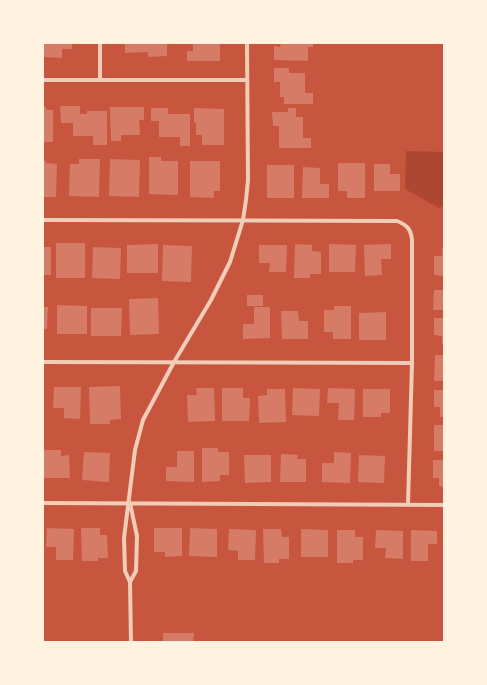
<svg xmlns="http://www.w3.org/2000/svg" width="487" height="685" font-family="'Sofia Sans Condensed',sans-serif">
  <rect width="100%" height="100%" fill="#c8553d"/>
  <!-- green -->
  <path fill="#ae4732" d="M406,151L444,152V205L439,208L405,189Z"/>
  <!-- building -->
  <g fill="#d67c66">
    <path d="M43,43H72V49H62V58L43,57Z"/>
    <path d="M125,43H167V56L148,57V52L125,53Z"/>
    <path d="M193,43H220V61H187V51H193Z"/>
    <path d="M281,43H313V47H308V61L274,60V46L280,47Z"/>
    <path d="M274,68H289V73H305V93H313V104H284V97H280V82H274Z"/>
    <path d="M60,106H80V114H87V111H107V145H93V136H73V123H61Z"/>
    <path d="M43,107H46V110H53V142H43Z"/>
    <path d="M110,107H144V120H139L140,135H121V141H111Z"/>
    <path d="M151,108H168V114H190V146H180V137H159V121H151Z"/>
    <path d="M194,108L224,109V145H202V135H196V123H194Z"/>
    <path d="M288,108H296V117H303V138H311V148H279V126H273L272,112H288Z"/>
    <path d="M149,157H161V161H178V195L149,194Z"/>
    <path d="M79,159H100L99,197L69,196L70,164H79Z"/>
    <path d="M110,159L140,160L139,197L109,196Z"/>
    <path d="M43,161H46V163L57,164L56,197H43Z"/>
    <path d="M190,161H220V191H214V198L190,197Z"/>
    <path d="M338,163H365V198H347V191H338Z"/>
    <path d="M374,164H390V174H400V191H374Z"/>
    <rect x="267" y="165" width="27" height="33"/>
    <path d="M303,167L320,168V184H329V198H302Z"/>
    <rect x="56" y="243" width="29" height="35"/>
    <path d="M158,244V273H127V245Z"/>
    <path d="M295,244L312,245V251L321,252V274H310V278H294Z"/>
    <path d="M329,244L356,245L355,272H329Z"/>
    <path d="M391,244V259H381L382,275L365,276L364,245Z"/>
    <path d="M163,245L192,246L191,282L162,281Z"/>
    <path d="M259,245H287L286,272H269L270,263H259Z"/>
    <rect x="43" y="247" width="8" height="28"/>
    <path d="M93,247L121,248L120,279L92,278Z"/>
    <path d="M442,249H444V276L434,275V256H442Z"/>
    <path d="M434,290H444V310H433Z"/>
    <rect x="247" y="295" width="16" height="11"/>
    <path d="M158,298L159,334L130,335L129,299Z"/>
    <path d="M57,305L87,306V334H57Z"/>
    <path d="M334,306H351V339H333V332H324V310H334Z"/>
    <path d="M43,307H48L47,329H43Z"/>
    <path d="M254,307H270V338L243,339V324H254Z"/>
    <path d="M91,308H122L121,336H91Z"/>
    <path d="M281,311H298L299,321H308V339H282Z"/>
    <path d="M386,312V340H359V313Z"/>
    <path d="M434,318H444V344H442V336L434,335Z"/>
    <path d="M435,355H444V381H434Z"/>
    <path d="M120,386L121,419L110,420V424H90L89,387Z"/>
    <path d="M54,387H81L80,419L64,418V408H53Z"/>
    <path d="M196,388H214L215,421L188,422L187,395H197Z"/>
    <path d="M222,388H243V398H250L249,421H222Z"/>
    <path d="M293,388L320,389L319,416L292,415Z"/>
    <path d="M328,388L355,389L354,420H338L339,403H327Z"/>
    <path d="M267,389H285L286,422L259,423L258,396L267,395Z"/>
    <path d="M363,389H390V413H381V417H363Z"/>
    <path d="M434,390H444V417H440V407H434Z"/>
    <rect x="434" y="425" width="10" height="26"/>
    <path d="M202,448H218V452H229V475H220V481L202,482Z"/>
    <path d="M43,450H61V456L69,455L70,478H44Z"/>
    <path d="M177,451H194V482L166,481V467H177Z"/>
    <path d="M84,452L110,453L109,482L82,480Z"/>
    <path d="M334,452L351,453L350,483L322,482V463H334Z"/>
    <path d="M281,454L298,455L297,459H306V482H280Z"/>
    <path d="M244,455H271V482L245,483Z"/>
    <path d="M359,455L385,456L384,483L358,482Z"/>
    <path d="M433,460H444V487L439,486V478H433Z"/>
    <path d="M47,528L74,529L73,560H56V547H46Z"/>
    <path d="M81,528H100V535H107L108,558H98V561H82Z"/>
    <path d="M154,528H182V556L165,557V552H154Z"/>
    <path d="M190,528L217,529V557L189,556Z"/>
    <path d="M229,529L256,530L255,560H238V551L228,550Z"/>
    <path d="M263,529H281L282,537H289V559H279V563H264Z"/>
    <path d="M301,529L328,530V557H301Z"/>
    <path d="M337,530H355V537H363V560H353V563H337Z"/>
    <path d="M376,530L403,531V559L385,558L386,548H375Z"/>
    <path d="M411,530L437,531V544H428V561H411Z"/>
    <path d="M163,633H194L193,642H163Z"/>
  </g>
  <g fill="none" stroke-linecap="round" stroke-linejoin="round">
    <!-- minor -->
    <g stroke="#f1ccb7" stroke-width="4">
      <path d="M43,80H247"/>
      <path d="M100,80V43"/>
      <path d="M43,220L397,221C407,225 411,229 412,240V363L408,504"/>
      <path d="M43,362L412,363"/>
      <path d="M43,503L444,505"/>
      <path d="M130,503L137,536L136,571L130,582L125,571L124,538L135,450L143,420L174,362L211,300L230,262L243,220L246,200L248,180L247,43"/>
      <path d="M130,582L131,642"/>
    </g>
  </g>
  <!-- border -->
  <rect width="487" height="685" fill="none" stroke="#fff3e0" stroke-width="88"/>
</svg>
